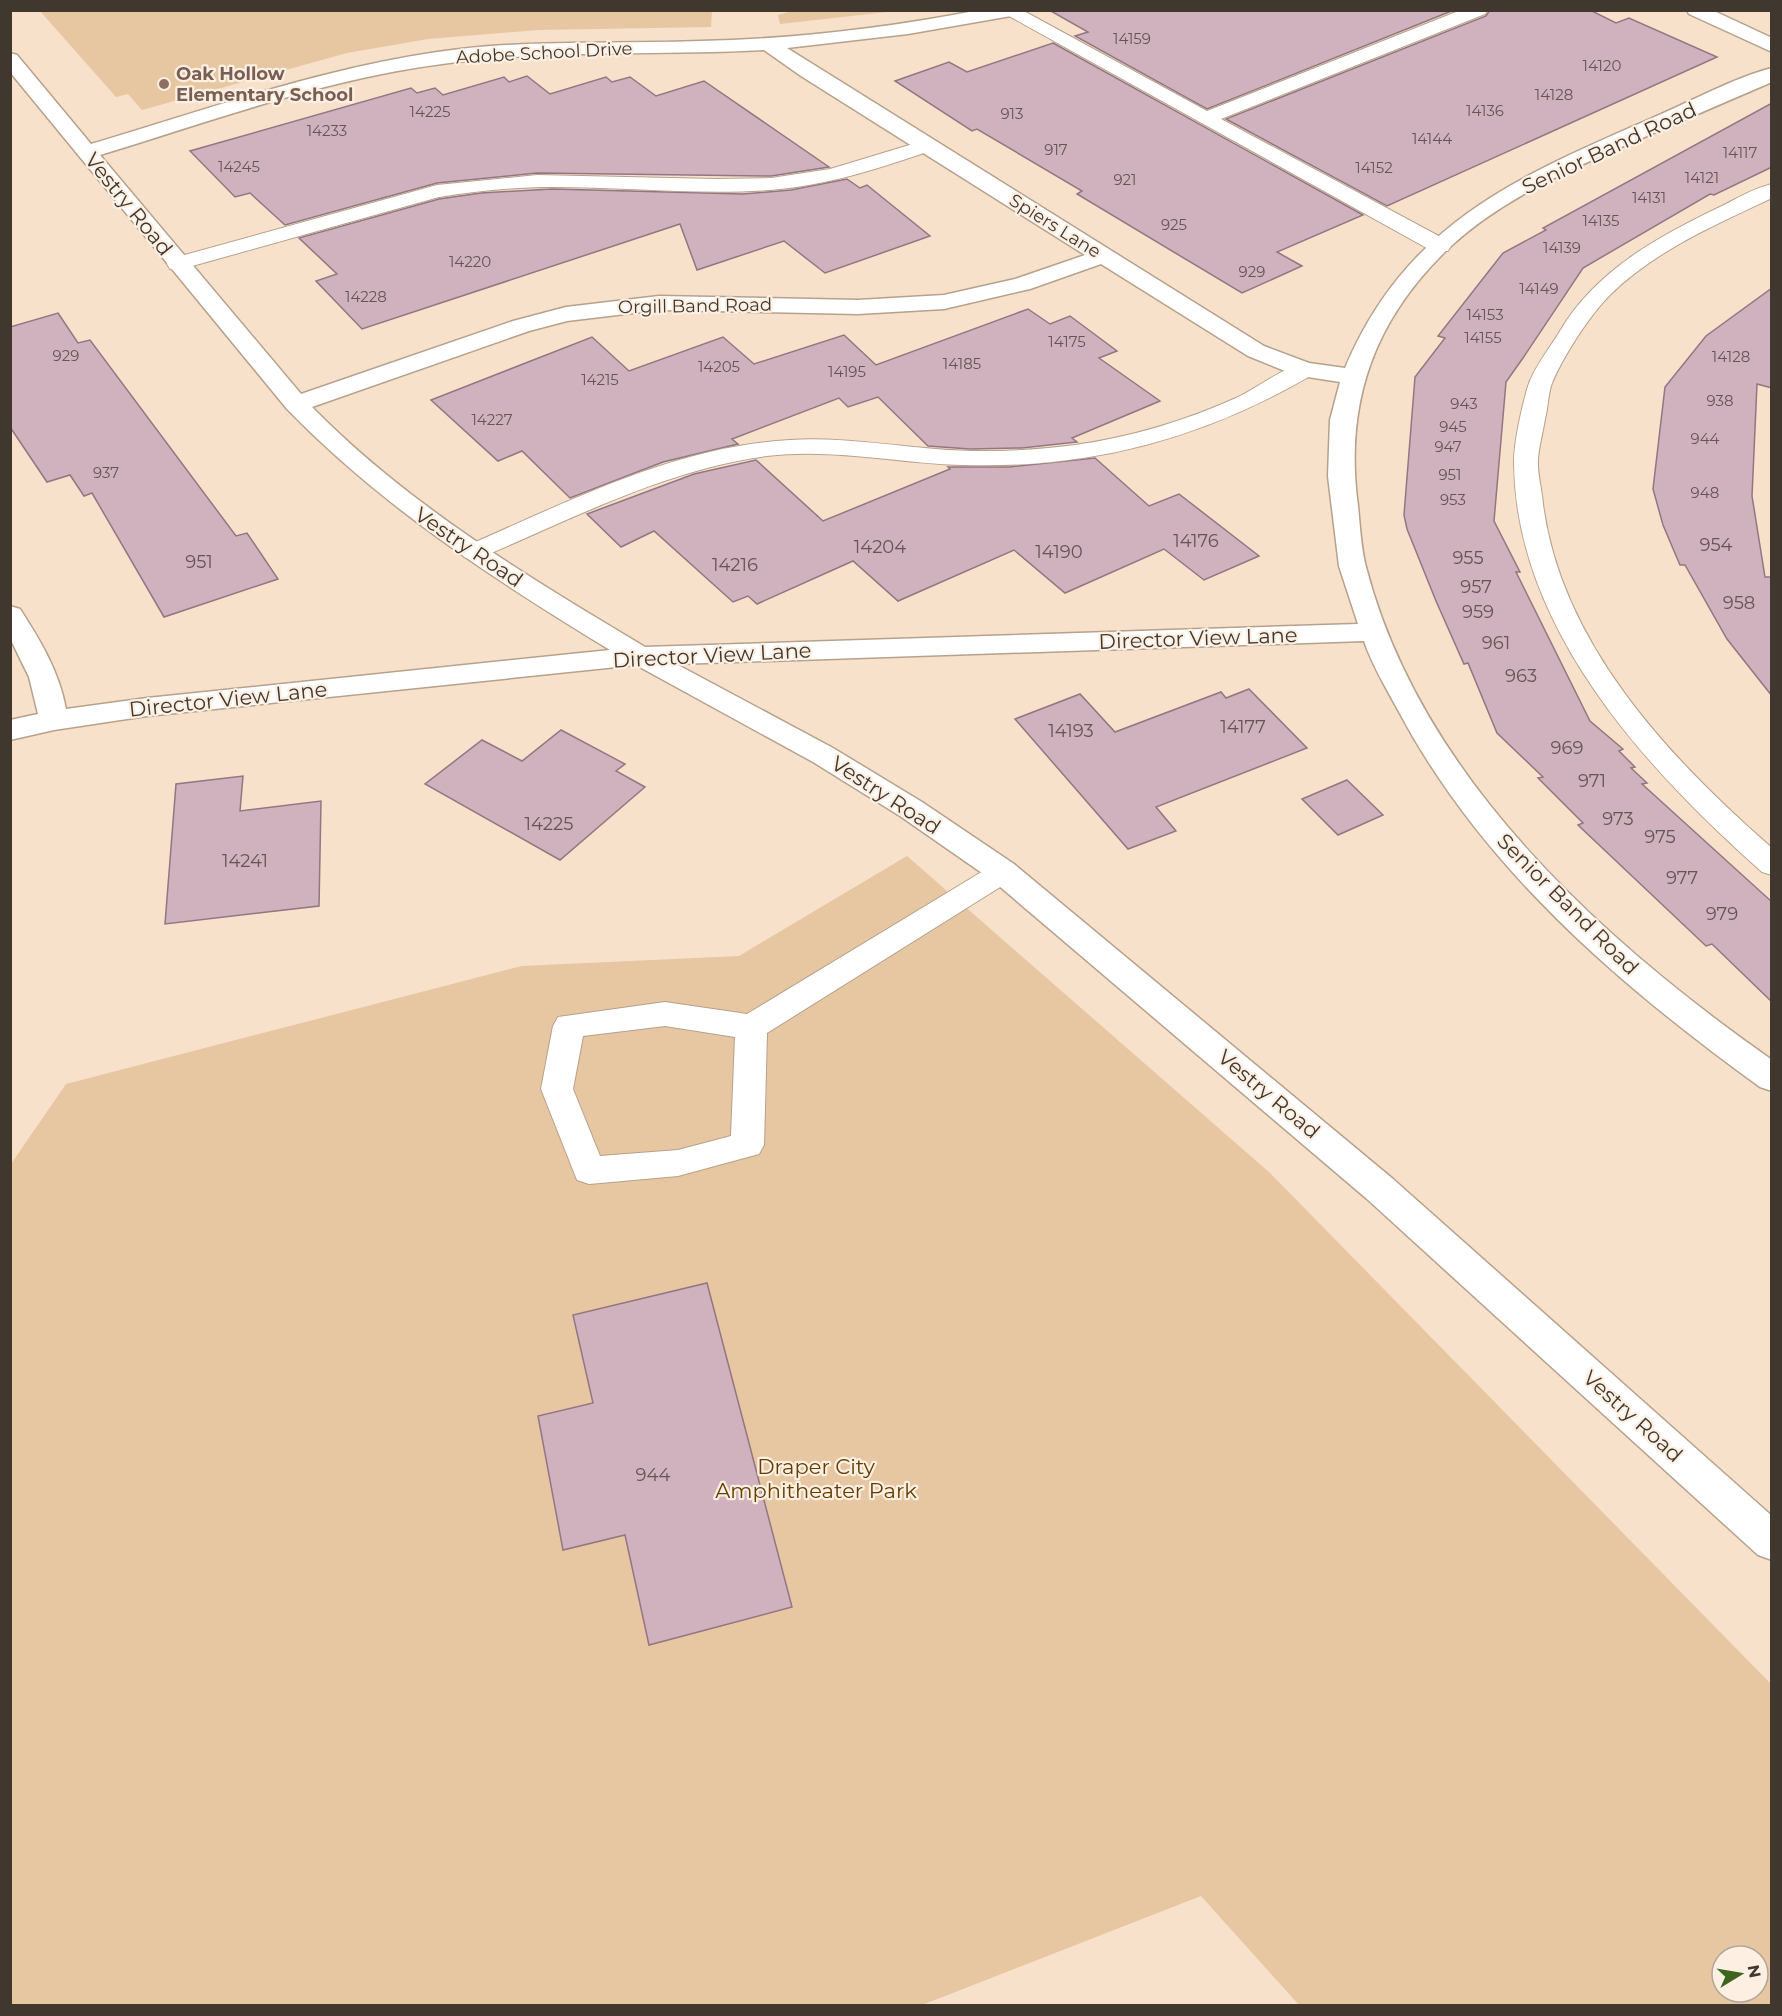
<svg xmlns="http://www.w3.org/2000/svg" width="1782" height="2016" font-family="Montserrat,sans-serif">
  <rect width="100%" height="100%" fill="#f7e1ca"/>
  <!-- green -->
  <g fill="#e7c6a2" fill-rule="evenodd">
    <path d="M40,11H712L711,27L538,30L428,39L347,53L142,110L128,94L116,97Z"/>
    <path d="M792,11V10L896,11L780,24L778,15Z"/>
    <path d="M907,856L1270,1173L1771,1684V2005H1299L1201,1896L922,2005L11,2006V1164L66,1084L522,966L739,956ZM1722,1956H1758V1992H1722Z"/>
  </g>
  <!-- building -->
  <g fill="#d0b2bf" stroke="#927682" stroke-width="1.5">
    <path d="M1049,10H1454L1207,109L1075,36L1088,32Z"/>
    <path d="M1490,10H1590L1616,23L1629,18L1717,57L1387,206L1226,119L1486,16Z"/>
    <path d="M1053,43L1363,215L1277,252L1302,266L1242,293L1077,194L1082,191L977,129L972,131L895,81L949,62L967,72Z"/>
    <path d="M527,76L550,94L606,77L612,82L630,77L656,96L704,81L829,167L771,176L537,173L437,183L285,225L250,193L235,197L190,151L411,88L417,93L435,88L443,95L504,77L509,82Z"/>
    <path d="M1772,103V167L1714,195L1710,194L1583,268L1523,358L1506,382L1494,521L1520,572H1516L1590,721L1623,749L1619,751L1635,767L1631,768L1647,783L1642,784L1772,902V1002L1712,944L1706,946L1578,825L1583,823L1538,778L1543,777L1497,733L1468,663L1464,664L1436,601L1407,529L1404,515L1415,377L1445,338L1438,336L1503,253L1546,230L1543,228Z"/>
    <path d="M847,179L860,188L867,185L930,236L825,273L784,241L697,270L680,224L362,329L316,281L337,274L299,238L439,199L481,193L552,189L743,194L791,190Z"/>
    <path d="M1772,288V388L1757,384L1752,496L1765,577H1772V696L1727,639L1685,565H1680L1663,525L1653,489L1665,387L1706,336Z"/>
    <path d="M1028,309L1050,324L1070,316L1117,351L1099,358L1160,401L1072,438L1077,442L1022,448L970,449L928,446L878,397L848,407L839,398L732,439L738,444L663,462L570,498L522,451L498,461L431,400L592,337L629,371L723,337L754,364L844,335L876,365Z"/>
    <path d="M58,313L78,343L90,340L236,536L247,533L278,579L164,617L92,493L84,496L70,475L47,482L10,427V327Z"/>
    <path d="M1095,458L1149,506L1179,494L1259,556L1204,580L1164,549L1065,593L1014,550L898,601L853,561L757,604L748,596L733,602L654,531L621,547L587,514L694,474L756,460L823,521L950,469L948,467H1009Z"/>
    <path d="M1249,689L1307,748L1156,807L1176,831L1128,849L1015,719L1080,694L1115,732L1221,692L1226,698Z"/>
    <path d="M561,730L625,764L616,771L645,787L560,860L425,784L482,740L522,761Z"/>
    <path d="M243,776L240,811L321,801L319,906L165,924L176,784Z"/>
    <path d="M1347,780L1383,815L1338,835L1302,799Z"/>
    <path d="M707,1283L792,1607L649,1645L625,1535L563,1550L538,1416L593,1403L573,1315Z"/>
  </g>
  <g fill="none" stroke-linecap="round" stroke-linejoin="round">
    <!-- lane casing -->
    <g stroke="#b6a18c" stroke-width="2">
      <g id="lane">
        <path d="M1022,10L1207,111L1461,10H1488L1485,14L1221,119L1448,241L1451,246L1448,251H1432L1000,11Z"/>
        <path d="M926,140L933,142L936,146L933,150C880,168 826,186 770,190C698,195 625,187 552,187C514,187 476,191 439,197L178,270L170,269L167,264L170,259L437,185L537,175L716,179L771,178L830,169Z"/>
        <path d="M1772,184V198C1715,225 1654,251 1609,296C1589,316 1563,357 1552,383C1548,394 1548,408 1545,419C1543,432 1539,446 1538,459C1537,473 1542,490 1543,504C1561,644 1670,759 1772,848V875L1762,872C1646,769 1515,628 1514,462C1514,442 1522,406 1528,386C1534,367 1550,348 1560,331C1596,270 1659,236 1722,206C1738,198 1754,188 1772,184Z"/>
        <path d="M1304,363L1312,365L1316,370L1312,375C1202,439 1090,469 962,465C897,463 832,448 767,456C667,469 574,518 482,557L473,560L464,557L460,552L464,547C568,502 675,446 790,440C838,437 887,445 935,449C981,453 1029,451 1075,445C1131,437 1185,421 1236,398C1258,388 1280,369 1304,363Z"/>
        <path d="M1003,861L1013,865L1018,872L1013,879L767,1033L764,1145L759,1154L678,1176L589,1184L577,1180L541,1089L553,1026L558,1017L665,1002L747,1014L993,865ZM665,1026L735,1037L731,1136L678,1150L600,1156L573,1089L583,1036Z"/>
      </g>
    </g>
    <!-- street casing -->
    <g stroke="#b6a18c" stroke-width="3">
      <g id="street">
        <path d="M980,10H1020L1011,16L908,34L787,48L1264,346L1309,363L1345,368C1406,224 1515,178 1650,119C1686,104 1735,77 1772,68V82C1725,102 1679,122 1633,142C1569,170 1502,199 1450,247C1374,319 1344,403 1358,506C1360,526 1361,548 1366,567C1420,776 1601,940 1772,1060V1091L1760,1087C1619,985 1481,867 1398,710C1386,688 1372,665 1364,641L676,664L833,748L922,802L1014,864L1393,1179L1772,1516V1560L1758,1555L1367,1199L992,880L900,816L813,762L636,665L147,716L54,730L10,740V720L38,714L29,677L10,638V606L20,609C40,640 59,671 66,709L147,698L610,650C495,580 381,506 287,409L10,72V53L17,55L91,144C212,108 333,64 460,49C539,40 620,44 700,41C794,39 887,28 980,10ZM764,50L801,76L1085,255L1015,279L944,295L858,300L659,296L566,307L513,321L301,394L100,155C212,121 325,79 442,64C548,49 657,56 764,50ZM1101,264L1248,356L1295,375L1340,382L1330,420L1328,476L1339,566L1358,624L645,647C528,577 408,505 312,407L529,331L567,321L659,310L858,314L944,309L1030,289Z"/>
        <path d="M1687,10H1712L1772,38V52L1689,14Z"/>
      </g>
    </g>
    <!-- lane -->
    <use href="#lane" fill="#fff" fill-rule="evenodd"/>
    <!-- street -->
    <use href="#street" fill="#fff" fill-rule="evenodd"/>
  </g>
  <!-- markers -->
  <circle fill="#8d6e63" stroke="#fdf0e2" stroke-width="2" cx="164" cy="84" r="6"/>
  <g text-anchor="middle" dominant-baseline="central" stroke-width="4.5" stroke-linejoin="round" paint-order="stroke">
    <!-- far-number labels -->
    <g font-size="15" fill="#645653">
      <text x="1132" y="38">14159</text>
      <text x="1602" y="65">14120</text>
      <text x="1554" y="94">14128</text>
      <text x="1485" y="110">14136</text>
      <text x="430" y="111">14225</text>
      <text x="1012" y="113">913</text>
      <text x="327" y="130">14233</text>
      <text x="1432" y="138">14144</text>
      <text x="1056" y="149">917</text>
      <text x="1740" y="152">14117</text>
      <text x="239" y="166">14245</text>
      <text x="1374" y="167">14152</text>
      <text x="1702" y="177">14121</text>
      <text x="1125" y="179">921</text>
      <text x="1649" y="197">14131</text>
      <text x="1601" y="220">14135</text>
      <text x="1174" y="224">925</text>
      <text x="1562" y="247">14139</text>
      <text x="470" y="261">14220</text>
      <text x="1252" y="271">929</text>
      <text x="1539" y="288">14149</text>
      <text x="366" y="296">14228</text>
      <text x="1485" y="314">14153</text>
      <text x="1483" y="337">14155</text>
      <text x="1067" y="341">14175</text>
      <text x="66" y="355">929</text>
      <text x="1731" y="356">14128</text>
      <text x="962" y="363">14185</text>
      <text x="719" y="366">14205</text>
      <text x="847" y="371">14195</text>
      <text x="600" y="379">14215</text>
      <text x="1720" y="400">938</text>
      <text x="1464" y="403">943</text>
      <text x="492" y="419">14227</text>
      <text x="1453" y="426">945</text>
      <text x="1705" y="438">944</text>
      <text x="1448" y="446">947</text>
      <text x="106" y="472">937</text>
      <text x="1450" y="474">951</text>
      <text x="1705" y="492">948</text>
      <text x="1453" y="499">953</text>
    </g>
    <!-- far-street labels -->
    <g font-size="18" fill="#40382f" stroke="#fdf0e2">
      <text transform="translate(544 53) rotate(-3)">Adobe School Drive</text>
      <text transform="translate(1055 226) rotate(32)">Spiers Lane</text>
      <text transform="translate(695 306) rotate(-1)">Orgill Band Road</text>
    </g>
    <!-- far-education labels -->
    <g font-size="18" font-weight="bold" fill="#785e54" stroke="#fdf0e2" text-anchor="start">
      <text x="176" y="74">Oak Hollow<tspan x="176" dy="21">Elementary School</tspan></text>
    </g>
    <!-- number labels -->
    <g font-size="18" fill="#645653">
      <text x="1196" y="541">14176</text>
      <text x="1716" y="545">954</text>
      <text x="880" y="547">14204</text>
      <text x="1059" y="552">14190</text>
      <text x="1468" y="558">955</text>
      <text x="199" y="562">951</text>
      <text x="735" y="565">14216</text>
      <text x="1476" y="587">957</text>
      <text x="1739" y="603">958</text>
      <text x="1478" y="612">959</text>
      <text x="1496" y="643">961</text>
      <text x="1521" y="676">963</text>
      <text x="1243" y="727">14177</text>
      <text x="1071" y="731">14193</text>
      <text x="1567" y="748">969</text>
      <text x="1592" y="781">971</text>
      <text x="1618" y="819">973</text>
      <text x="549" y="824">14225</text>
      <text x="1660" y="837">975</text>
      <text x="245" y="861">14241</text>
      <text x="1682" y="878">977</text>
      <text x="1722" y="914">979</text>
      <text x="653" y="1475">944</text>
    </g>
    <!-- street labels -->
    <g font-size="21" fill="#40382f" stroke="#fdf0e2">
      <text transform="translate(1609 148) rotate(-25)">Senior Band Road</text>
      <text transform="translate(129 204) rotate(51)">Vestry Road</text>
      <text transform="translate(469 547) rotate(34)">Vestry Road</text>
      <text transform="translate(1198 638) rotate(-2)">Director View Lane</text>
      <text transform="translate(712 655) rotate(-3)">Director View Lane</text>
      <text transform="translate(228 699) rotate(-6)">Director View Lane</text>
      <text transform="translate(886 795) rotate(33)">Vestry Road</text>
      <text transform="translate(1568 904) rotate(45)">Senior Band Road</text>
      <text transform="translate(1269 1094) rotate(40)">Vestry Road</text>
      <text transform="translate(1633 1416) rotate(42)">Vestry Road</text>
    </g>
    <!-- park labels -->
    <g font-size="21" fill="#653d00" stroke="#fdf0e2">
      <text x="816" y="1466">Draper City<tspan x="816" dy="24">Amphitheater Park</tspan></text>
    </g>
  </g>
  <!-- border -->
  <rect width="1782" height="2016" fill="none" stroke="#40382f" stroke-width="24"/>
  <!-- north arrow -->
  <g transform="translate(1740 1974) rotate(79)"><circle r="28" fill="#fdf0e2" stroke="#b1a69a" stroke-width="1.5"/>
  <path d="M0-4.5L10 22L0 15L-10 22Z" fill="#3d6520"/>
  <text y="-9" font-size="16" font-weight="bold" text-anchor="middle" fill="#40382f">N</text>
  </g>
</svg>
